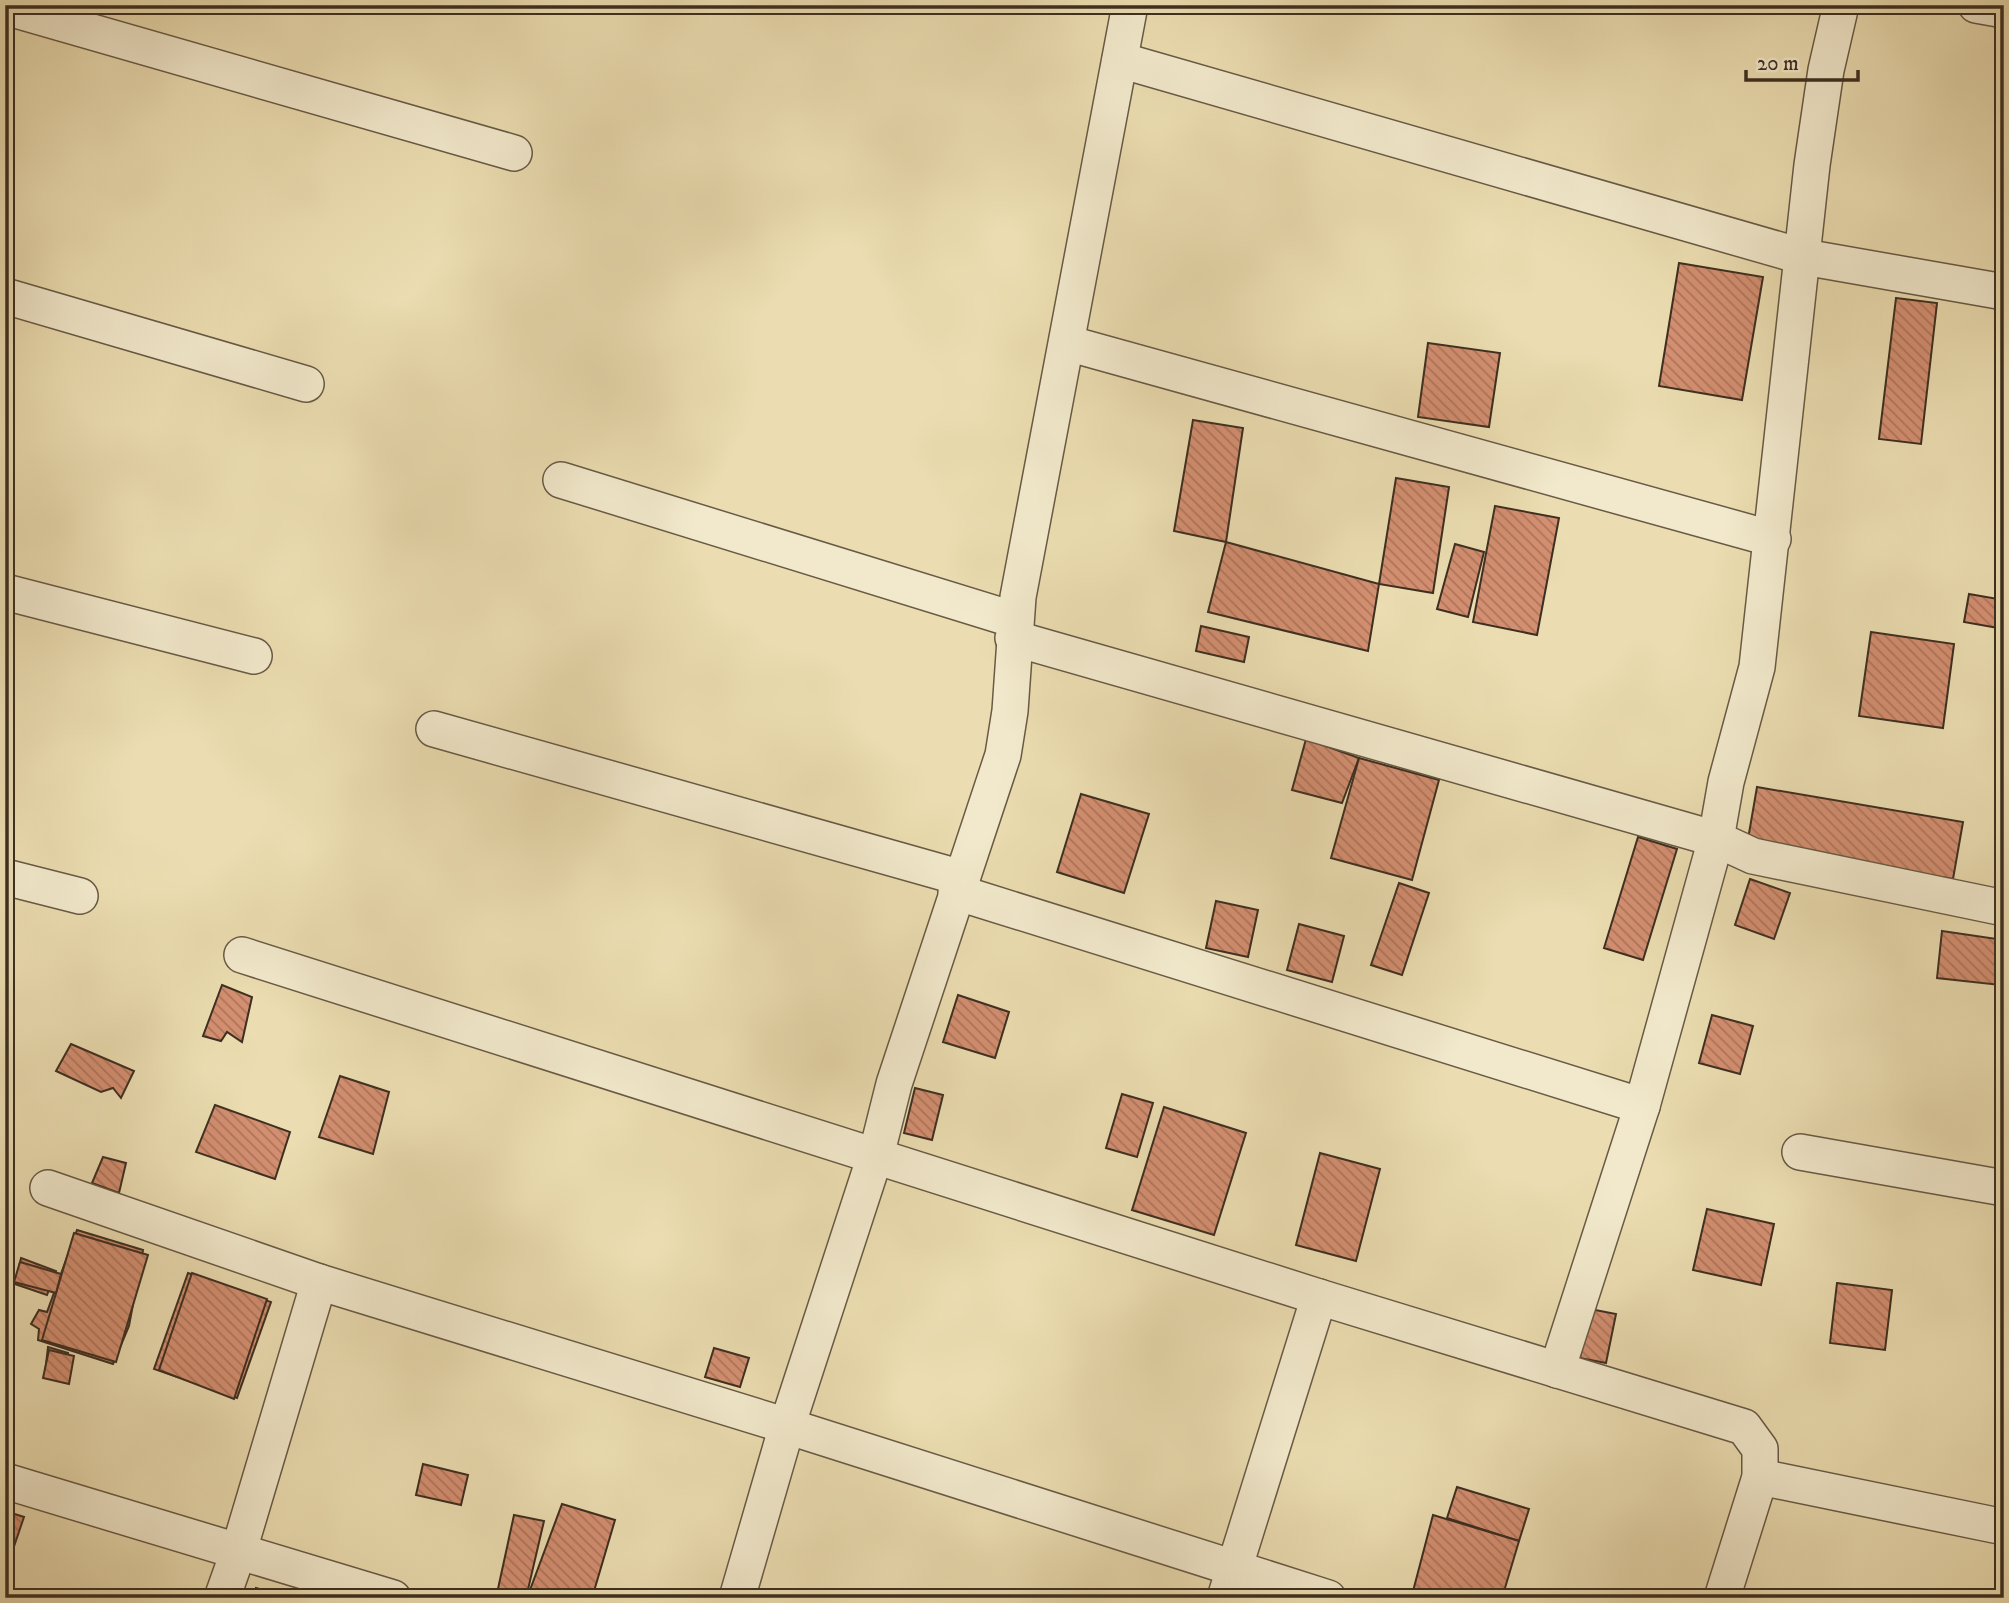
<svg xmlns="http://www.w3.org/2000/svg" width="2009" height="1603" font-family="'IM FELL DW Pica',serif">
  <defs>
    <pattern id="building-back-hatch" width="6" height="6" patternUnits="userSpaceOnUse" patternTransform="scale(1.75)"><rect width="6" height="6" fill="#d48f71"/><path d="M-1 5l2 2M0 0l6 6M5-1l2 2" fill="none" stroke="#ad755c"/></pattern>
  </defs>
  <rect width="100%" height="100%" fill="#ebddb1"/>
  <filter id="stains"><feTurbulence type="fractalNoise" baseFrequency=".00286" numOctaves="4"/><feColorMatrix values="0 0 0 0 .2 0 0 0 0 .09 0 0 0 0 .02 0 0 0 .5 -.17"/></filter>
  <radialGradient id="worn" r=".72"><stop offset=".6" stop-color="#630" stop-opacity="0"/><stop offset="1" stop-color="#630" stop-opacity=".3"/></radialGradient>
  <!-- building -->
  <g fill="url(#building-back-hatch)" stroke="#3d2f21" stroke-width="2">
    <path d="M1679,263L1763,277L1742,400L1659,386Z"/>
    <path d="M1896,298L1937,303L1921,444L1879,439Z"/>
    <path d="M1428,343L1500,353L1489,427L1418,417Z"/>
    <path d="M1193,420L1243,428L1226,542L1174,531Z"/>
    <path d="M1396,478L1449,487L1433,593L1379,584Z"/>
    <path d="M1495,506L1559,518L1537,635L1473,622Z"/>
    <path d="M1226,542L1379,584L1368,651L1208,612Z"/>
    <path d="M1455,544L1484,552L1468,617L1437,609Z"/>
    <path d="M1969,594L2004,600V629L1964,622Z"/>
    <path d="M1201,626L1249,637L1244,662L1196,651Z"/>
    <path d="M1871,632L1954,644L1943,728L1859,716Z"/>
    <path d="M1306,739L1359,758L1342,803L1292,790Z"/>
    <path d="M1359,758L1439,780L1412,880L1331,858Z"/>
    <path d="M1757,787L1963,822L1953,879L1747,845Z"/>
    <path d="M1081,794L1149,814L1124,893L1057,872Z"/>
    <path d="M1638,837L1677,849L1643,960L1604,948Z"/>
    <path d="M1750,879L1790,893L1774,939L1735,925Z"/>
    <path d="M1399,883L1429,893L1402,975L1371,965Z"/>
    <path d="M1216,901L1258,910L1248,957L1206,948Z"/>
    <path d="M1299,924L1344,936L1332,982L1287,970Z"/>
    <path d="M1942,931L2004,940L2000,985L1937,978Z"/>
    <path d="M2004,971V1013L1998,1012Z"/>
    <path d="M222,985L252,997L242,1042L227,1032L221,1041L203,1036Z"/>
    <path d="M958,995L1009,1012L995,1058L943,1042Z"/>
    <path d="M1712,1015L1753,1026L1740,1074L1699,1063Z"/>
    <path d="M71,1044L134,1071L121,1098L113,1088L101,1092L56,1071Z"/>
    <path d="M340,1076L389,1092L373,1154L319,1137Z"/>
    <path d="M915,1088L943,1095L932,1140L904,1133Z"/>
    <path d="M1122,1094L1153,1103L1137,1157L1106,1148Z"/>
    <path d="M215,1105L290,1132L275,1179L196,1152Z"/>
    <path d="M1164,1107L1246,1133L1214,1235L1132,1210Z"/>
    <path d="M1320,1153L1380,1169L1356,1261L1296,1245Z"/>
    <path d="M103,1157L126,1163L119,1193L92,1183Z"/>
    <path d="M1707,1209L1774,1224L1761,1285L1693,1270Z"/>
    <path d="M77,1230L143,1250L129,1326L113,1364L38,1340L39,1329L31,1324L39,1310L47,1312Z"/>
    <path d="M74,1233L148,1255L116,1362L42,1340Z"/>
    <path d="M21,1258L56,1271L47,1295L15,1284Z"/>
    <path d="M20,1262L61,1274L56,1293L14,1282Z"/>
    <path d="M188,1273L271,1302L237,1398L154,1369Z"/>
    <path d="M192,1273L267,1299L234,1399L159,1370Z"/>
    <path d="M1837,1283L1892,1290L1885,1350L1830,1343Z"/>
    <path d="M1590,1309L1616,1314L1606,1363L1580,1358Z"/>
    <path d="M48,1347L68,1353L63,1382L45,1373Z"/>
    <path d="M714,1348L749,1358L740,1387L705,1377Z"/>
    <path d="M49,1350L74,1356L69,1384L43,1378Z"/>
    <path d="M423,1464L468,1475L461,1505L416,1495Z"/>
    <path d="M1457,1487L1529,1509L1519,1541L1447,1518Z"/>
    <path d="M562,1504L615,1520L592,1598H527Z"/>
    <path d="M5,1511L24,1517L5,1573Z"/>
    <path d="M514,1515L544,1521L526,1598H496Z"/>
    <path d="M1433,1515L1519,1541L1502,1598H1423L1412,1595Z"/>
    <path d="M256,1588L289,1598H254Z"/>
  </g>
  <g fill="none" stroke-linecap="round" stroke-linejoin="round">
    <!-- street casing -->
    <g stroke="#685a45" stroke-width="38">
      <g id="street">
        <path d="M1976,5L2004,10"/>
        <path d="M5,7L514,153"/>
        <path d="M1120,60L1804,257L2004,292"/>
        <path d="M5,296L306,384"/>
        <path d="M1067,343L1773,539"/>
        <path d="M561,480L1015,620"/>
        <path d="M5,592L254,656"/>
        <path d="M1013,638L1716,839L1753,856L2004,908"/>
        <path d="M434,729L962,878"/>
        <path d="M5,877L80,896"/>
        <path d="M956,892L1642,1106"/>
        <path d="M242,955L1319,1297L1744,1427L1760,1449V1477L1722,1598"/>
        <path d="M1800,1152L2004,1188"/>
        <path d="M48,1188L319,1282L787,1426L1328,1598"/>
        <path d="M1557,1370L1642,1106L1716,839L1726,782L1757,667L1812,165L1826,70L1841,5"/>
        <path d="M1760,1477L2004,1527"/>
        <path d="M5,1481L393,1598"/>
        <path d="M222,1598L239,1550L319,1282"/>
        <path d="M737,1598L787,1426L879,1144L894,1084L1003,755L1010,711L1018,597L1130,5"/>
        <path d="M1225,1598L1319,1297"/>
      </g>
    </g>
    <!-- street -->
    <use href="#street" stroke="#f2e9cc" stroke-width="35"/>
  </g>
  <!-- margin -->
  <rect width="2009" height="1603" fill="none" stroke="#ebddb1" stroke-width="28"/>
  <rect x="7" y="7" width="1995" height="1589" fill="none" stroke="#3d2f21" stroke-width="3.5"/>
  <rect x="14" y="14" width="1981" height="1575" fill="none" stroke="#3d2f21" stroke-width="2"/>
  <!-- scale -->
  <path d="M1746 70v10h112v-10" fill="none" stroke="#3d2f21" stroke-width="3.5"/>
  <text x="1757" y="70" font-size="21" fill="#3d2f21" stroke="#f2e9cc" stroke-width="5" paint-order="stroke">20 m</text>
  <rect width="100%" height="100%" filter="url(#stains)"/>
  <rect width="100%" height="100%" fill="url(#worn)"/>
</svg>
